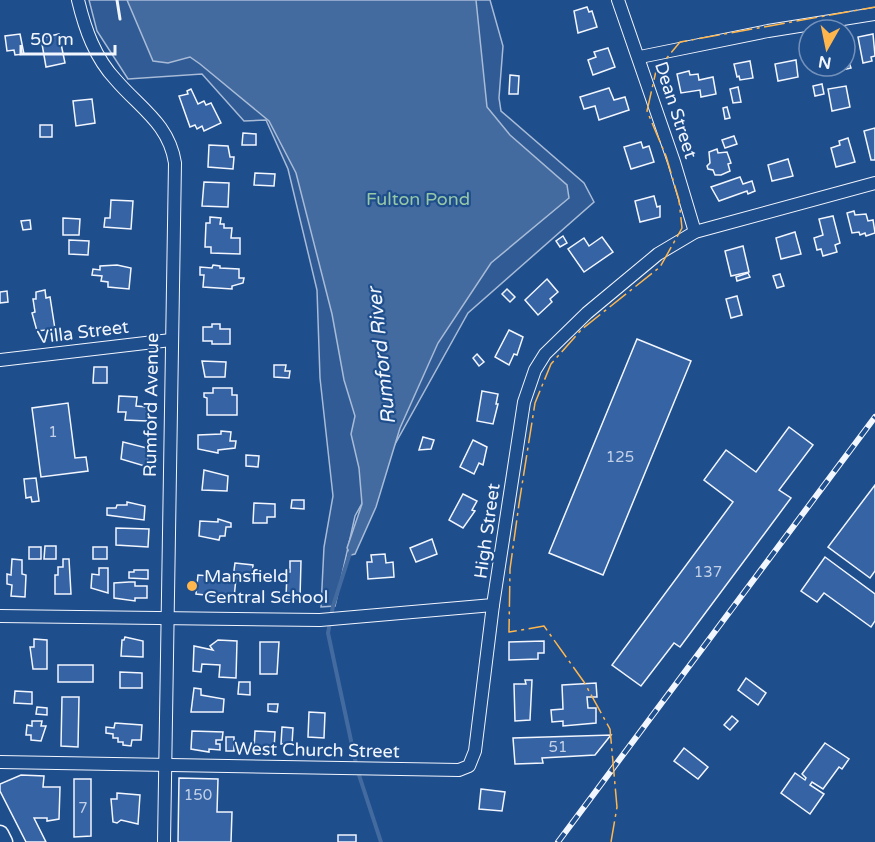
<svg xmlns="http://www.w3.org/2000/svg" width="875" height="842" font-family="'Varela Round',sans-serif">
  <rect width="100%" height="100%" fill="#1f4e8c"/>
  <!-- built -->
  <path fill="#305b95" stroke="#a8bbd7" stroke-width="1.5" d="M89,0H490L503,46L499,98L501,111L584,183L594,202L468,313L355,516L335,606L321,607L324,547L333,496L320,378L317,290L288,169L266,120L244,121L202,74L128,79L97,31Z"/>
  <!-- water -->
  <path fill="#446ba0" stroke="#a8bbd7" stroke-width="1.5" d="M127,0H476L487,107L510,135L567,185L569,198L491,263L438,343L400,428L376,507L355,554L351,555L347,548L362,504L359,468L351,434L355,416L344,380L332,314L296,173L269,121L200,64L190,57L168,63L153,61Z"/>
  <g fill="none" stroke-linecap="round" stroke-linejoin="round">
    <!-- stream -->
    <g stroke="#446ba0" stroke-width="4">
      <path d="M351,550L333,606L328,633L356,764"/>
      <path d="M358,772L381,842"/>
    </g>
  </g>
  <!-- building -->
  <g fill="#3563a3" stroke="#f2f6ff" stroke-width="1.5">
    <path d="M587,7L589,12L592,11L597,27L578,33L574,11Z"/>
    <path d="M20,34L24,54L15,55L14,50L7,51L5,36Z"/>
    <path d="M59,34L65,63L46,67L41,38Z"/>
    <path d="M873,34L875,56L871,57L872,61L863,63L858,37Z"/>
    <path d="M846,39L849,57H847L851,68L833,72L832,66H845Z"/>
    <path d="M608,48L615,67L593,75L588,60L596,57L594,52Z"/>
    <path d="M796,60L798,77L778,81L775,64Z"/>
    <path d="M750,61L753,78L740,80L739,76L737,77L734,64Z"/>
    <path d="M689,71L690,75L698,74L699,80L713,77L716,94L701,97L700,90L681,93L677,74Z"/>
    <path d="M510,75L519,76L518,94H509Z"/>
    <path d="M822,84L824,94L815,96L813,86Z"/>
    <path d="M846,86L850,107L832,111L828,89Z"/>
    <path d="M738,87L741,102L733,103L730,89Z"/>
    <path d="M609,88L614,100L625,97L629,110L599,120L595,106L584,109L580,97Z"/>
    <path d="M191,89L198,104L204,101L206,105L211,103L221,123L204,131L202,126L197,129L195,125L190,127L179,96L188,94L187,91Z"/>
    <path d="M92,99L95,123L76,126L73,101Z"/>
    <path d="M727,107L730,118L725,119L723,108Z"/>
    <rect x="40" y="125" width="12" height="12"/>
    <path d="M875,128V160H871L864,131Z"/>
    <path d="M243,133L256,134V145H242Z"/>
    <path d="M734,136L737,144L725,148L722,140Z"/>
    <path d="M848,138L855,162L836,167L831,148L840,145L839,141Z"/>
    <path d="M641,142L643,148L649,146L654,162L631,169L624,147Z"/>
    <path d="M209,145L228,146L230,157H234L233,169L208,167Z"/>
    <path d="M717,149L718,153L727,152L731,163L728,164L730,171L721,175H715L713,170L708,169L707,166L710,163L709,152Z"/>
    <path d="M788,159L793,176L772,181L768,165Z"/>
    <path d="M255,173L275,174L274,186L254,185Z"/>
    <path d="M740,177L743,184L752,181L755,191L748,194L747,191L719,201L711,187Z"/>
    <path d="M204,182L229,183L228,207L202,206Z"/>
    <path d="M654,196L657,207L660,206V217L640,222L635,201Z"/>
    <path d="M111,200L133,201L131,229L104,227L105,218H110Z"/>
    <path d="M854,211L855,215L866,214L868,221L873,220L875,233L866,236L865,233L860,235L859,232L852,233L847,213Z"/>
    <path d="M833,216L840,243L835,245L837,252L823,256L821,249L817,250L814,238L823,235L819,219Z"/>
    <path d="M210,217L221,218L220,224H224V228H232L231,238H240V254L211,253V247H205L206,223H210Z"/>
    <path d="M63,218L80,219L79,235H63Z"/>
    <path d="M30,220L31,229L23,230L21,221Z"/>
    <path d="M795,232L801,254L781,259L776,238Z"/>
    <path d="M563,236L567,243L560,247L556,241Z"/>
    <path d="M602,237L613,252L584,272L568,249L584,238L589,246Z"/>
    <path d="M69,240L89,241L88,255L69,254Z"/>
    <path d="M743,246L749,272L731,276L725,251Z"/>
    <path d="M117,265L131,268L129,289L108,287V282L101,281L102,276L92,275L93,269L100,270V266Z"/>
    <path d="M213,265L220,266V268L239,269V278H244L243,283L232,286V289L203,287L204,275H200V267L212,268Z"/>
    <path d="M748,273L750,277L737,281L736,277Z"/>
    <path d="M780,274L784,286L777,288L773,276Z"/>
    <path d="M547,279L558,292L550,299L552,302L538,315L525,300Z"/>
    <path d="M507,289L515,297L510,302L502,294Z"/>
    <path d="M45,290L46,298L50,297L55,329L37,331L32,313L35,312L33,299H36V292Z"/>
    <path d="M7,291L8,302L0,303V292Z"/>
    <path d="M737,296L742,315L731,318L726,299Z"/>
    <path d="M212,324H220V329H230V344H212V341H203V327H212Z"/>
    <path d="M509,330L523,337L517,355L514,354L509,365L495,357Z"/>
    <path d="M637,339L691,361L603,575L549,553Z"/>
    <path d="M477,354L484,362L479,366L473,358Z"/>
    <path d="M202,361L226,362L225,377H205Z"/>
    <path d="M274,365H286L285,371H290L289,378L274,377Z"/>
    <path d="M94,367H107V383H93Z"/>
    <path d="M213,388H232V395H237V415H207V398L204,397V393H213Z"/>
    <path d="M482,391L498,394L496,404H498L493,424L477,421Z"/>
    <path d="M119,396L137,397L136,406L148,407L147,421L125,420L126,412H118Z"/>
    <path d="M68,403L75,458L86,457L88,471L41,477L32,408Z"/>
    <path d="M789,427L813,445L779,490L791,498L680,647L674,643L641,686L612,665L733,502L704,480L726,450L756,472Z"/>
    <path d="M221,431L231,432L230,441H236L235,448L218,450V453L198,449V435L221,434Z"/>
    <path d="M423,437L434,440L431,449L419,450Z"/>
    <path d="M473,440L487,447L483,465L479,463L474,474L460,467Z"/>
    <path d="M123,442L147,448L148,467L121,459Z"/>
    <path d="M246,455L259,456L258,467L246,466Z"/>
    <path d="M204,470L228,476L227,491L202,490Z"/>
    <path d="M36,478L39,501L32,502L31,497L26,498L24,479Z"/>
    <path d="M875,485V571L870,578L828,547Z"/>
    <path d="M463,494L477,501L472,510L475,511L463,528L449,520Z"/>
    <path d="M292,500H304V509L291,508Z"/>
    <path d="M127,502L145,506L144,520L107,515V508H116L117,505H127Z"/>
    <path d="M254,503L275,504V517H267V523H253Z"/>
    <path d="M218,519L231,523V527H226L225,536H220L219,540L199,536L200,521L218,522Z"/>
    <path d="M116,528L149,529L148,547L116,545Z"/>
    <path d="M432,539L437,554L416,562L410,548Z"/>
    <path d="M45,546H56V559H44Z"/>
    <rect x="29" y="547" width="12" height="12"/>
    <rect x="93" y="547" width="14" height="12"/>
    <path d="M385,554L386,563L393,562L394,577L368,579L367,562H372L371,555Z"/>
    <path d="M825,557L875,594V621L871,627L824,593L817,602L801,591Z"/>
    <path d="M12,559L22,560V574L26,575L25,597L11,596L12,585L7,584V574L11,575Z"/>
    <path d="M63,559H69L71,594H55V575H58V567H63Z"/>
    <path d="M290,561H301L300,598H286L287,572H290Z"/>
    <path d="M235,563L253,565L252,580L236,578L234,598L196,594L198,575L233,578Z"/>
    <path d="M99,568H108V593L91,588L92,574L99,575Z"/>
    <path d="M134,570H148V579L129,578V572H134Z"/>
    <path d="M129,582H135V586H147V598H135V601L114,598V583Z"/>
    <path d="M125,637L143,641V657L121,656L122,640H124Z"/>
    <path d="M34,639L47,640V669H33L30,647H34Z"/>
    <path d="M218,640L237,641L236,678L219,677L220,665L202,664L201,672L193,671L194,646L213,650L210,646Z"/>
    <path d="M544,641V653H538V659L509,660V642Z"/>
    <path d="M260,642H279L277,674H260Z"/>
    <rect x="58" y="665" width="35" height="17"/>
    <path d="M120,672L142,673V688H120Z"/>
    <path d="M746,678L766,693L758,705L738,690Z"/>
    <path d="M525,680H532L530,720L515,721L514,684H526Z"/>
    <path d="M239,682H250V695L238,694Z"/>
    <path d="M596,683L597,697H587L588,708H596V723L563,726V721L552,722L551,710L563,709L562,685Z"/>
    <path d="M194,688L201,689V695L224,699L223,712H191Z"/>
    <path d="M15,691L32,692V704L14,703Z"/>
    <path d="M62,697H79L78,747L61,746Z"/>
    <path d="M268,704H278L277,712L268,711Z"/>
    <path d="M37,707L47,708V715L36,714Z"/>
    <path d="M309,712L325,713L324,738L308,737Z"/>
    <path d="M732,716L738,721L730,730L724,725Z"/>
    <path d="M32,721H42L41,726H46L41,741L31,740V735H26L27,725L32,726Z"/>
    <path d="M115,723L142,725L141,740H132L131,746L123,745V742H118V738H113V734L106,733V727L114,728Z"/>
    <path d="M282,727L293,728L292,744H281Z"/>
    <path d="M192,731L223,732L222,740H216V744H220V750L209,749V752L191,749Z"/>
    <path d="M255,731L275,732L274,750L254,749Z"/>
    <path d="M611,735L595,755L542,758L543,763L515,764L513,738Z"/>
    <rect x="226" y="737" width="8" height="14"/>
    <path d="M825,743L849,759L842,769L839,767L823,789L812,782L810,785L824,794L810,814L781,793L795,773L805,780L806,778L802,774Z"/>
    <path d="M684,748L708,767L698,779L674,761Z"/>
    <path d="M21,775L44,776L43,787H60L59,819L47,821V818H34L46,842H26L0,791V784Z"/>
    <path d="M179,778L218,779L217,812H232L231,842H178Z"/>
    <path d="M74,779H91V836L74,837Z"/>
    <path d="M481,789L505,792L502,811L479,809Z"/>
    <path d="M117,793L140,795L138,824L121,820L117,823L113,822L111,799H117Z"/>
    <rect x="338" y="835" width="18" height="7"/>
  </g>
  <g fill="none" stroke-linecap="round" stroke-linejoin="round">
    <!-- street casing -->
    <g stroke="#f2f6ff" stroke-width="14">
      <g id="street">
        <path d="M78,0C85,29 95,58 116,80C140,108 169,124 175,163L164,842"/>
        <path d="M618,0L674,162L695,232"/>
        <path d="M640,57L768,31L875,14"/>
        <path d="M0,360L171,340"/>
        <path d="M0,616L320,620L493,605L524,402L535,370L545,354L587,313L658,254L695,232L875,183"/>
        <path d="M0,762L459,770L469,766L475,751L493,605"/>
      </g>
    </g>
    <!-- secondary casing -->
    <g stroke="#f2f6ff" stroke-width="19">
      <path id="secondary" d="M0,834L4,842"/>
    </g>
    <!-- street -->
    <use href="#street" stroke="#1f4e8c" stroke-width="12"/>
    <!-- secondary -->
    <use href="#secondary" stroke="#1f4e8c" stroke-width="16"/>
    <!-- rail casing -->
    <g stroke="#f2f6ff" stroke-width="6">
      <path id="rail" d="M558,842L875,417"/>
    </g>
    <!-- rail -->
    <use href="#rail" stroke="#1f4e8c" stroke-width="4" stroke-dasharray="11" stroke-linecap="butt"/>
    <!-- wall -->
    <path stroke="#f2f6ff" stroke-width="3" d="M117,0L120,19"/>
    <!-- power -->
    <path stroke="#ffb74d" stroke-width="1.5" stroke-dasharray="21 4.5 3 4.5" stroke-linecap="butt" d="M611,842L617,807L610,729L584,682L544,626L509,632L510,569L519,504L535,403L551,364L582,329L660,267L682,228L679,200L666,156L647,111L656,71L680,42L875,7"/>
  </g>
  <!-- markers -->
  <circle fill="#ffb74d" stroke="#1f4e8c" stroke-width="2" cx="192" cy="586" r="6"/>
  <g text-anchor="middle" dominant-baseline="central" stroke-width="4.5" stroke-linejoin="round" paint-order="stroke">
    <!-- number labels -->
    <g font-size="15" fill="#c3d1e8">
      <text x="53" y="432">1</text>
      <text x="620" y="457">125</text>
      <text x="708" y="572">137</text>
      <text x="558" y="747">51</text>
      <text x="198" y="795">150</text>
      <text x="83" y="808">7</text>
    </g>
    <!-- street labels -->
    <g font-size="18" fill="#f2f6ff" stroke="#1f4e8c">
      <text transform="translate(676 110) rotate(72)">Dean Street</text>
      <text transform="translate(83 332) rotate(-7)">Villa Street</text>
      <text transform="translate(151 405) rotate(-89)">Rumford Avenue</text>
      <text transform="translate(487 531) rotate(-82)">High Street</text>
      <text transform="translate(317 750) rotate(1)">West Church Street</text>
    </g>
    <!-- park labels -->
    <g font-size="18" fill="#97c8a6" stroke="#1f4e8c">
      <text x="418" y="199">Fulton Pond</text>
    </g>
    <!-- poi labels -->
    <g font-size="18" fill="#f2f6ff" stroke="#1f4e8c" text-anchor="start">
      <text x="204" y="576">Mansfield<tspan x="204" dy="21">Central School</tspan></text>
    </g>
    <!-- water labels -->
    <g font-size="20" font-style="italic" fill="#f2f6ff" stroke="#1f4e8c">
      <text transform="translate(382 356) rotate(-96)">Rumford River</text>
    </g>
  </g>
  <!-- north arrow -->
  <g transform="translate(827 48) rotate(189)"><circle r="28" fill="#1f4e8c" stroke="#7391ba" stroke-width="1.5"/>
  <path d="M0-4.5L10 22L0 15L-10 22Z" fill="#ffb74d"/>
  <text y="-9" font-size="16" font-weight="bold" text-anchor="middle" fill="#f2f6ff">N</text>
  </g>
  <!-- scale -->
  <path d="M21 45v9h94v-9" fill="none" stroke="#f2f6ff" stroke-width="3"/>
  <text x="30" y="45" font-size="18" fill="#f2f6ff" stroke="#1f4e8c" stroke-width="4.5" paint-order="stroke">50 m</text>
</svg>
